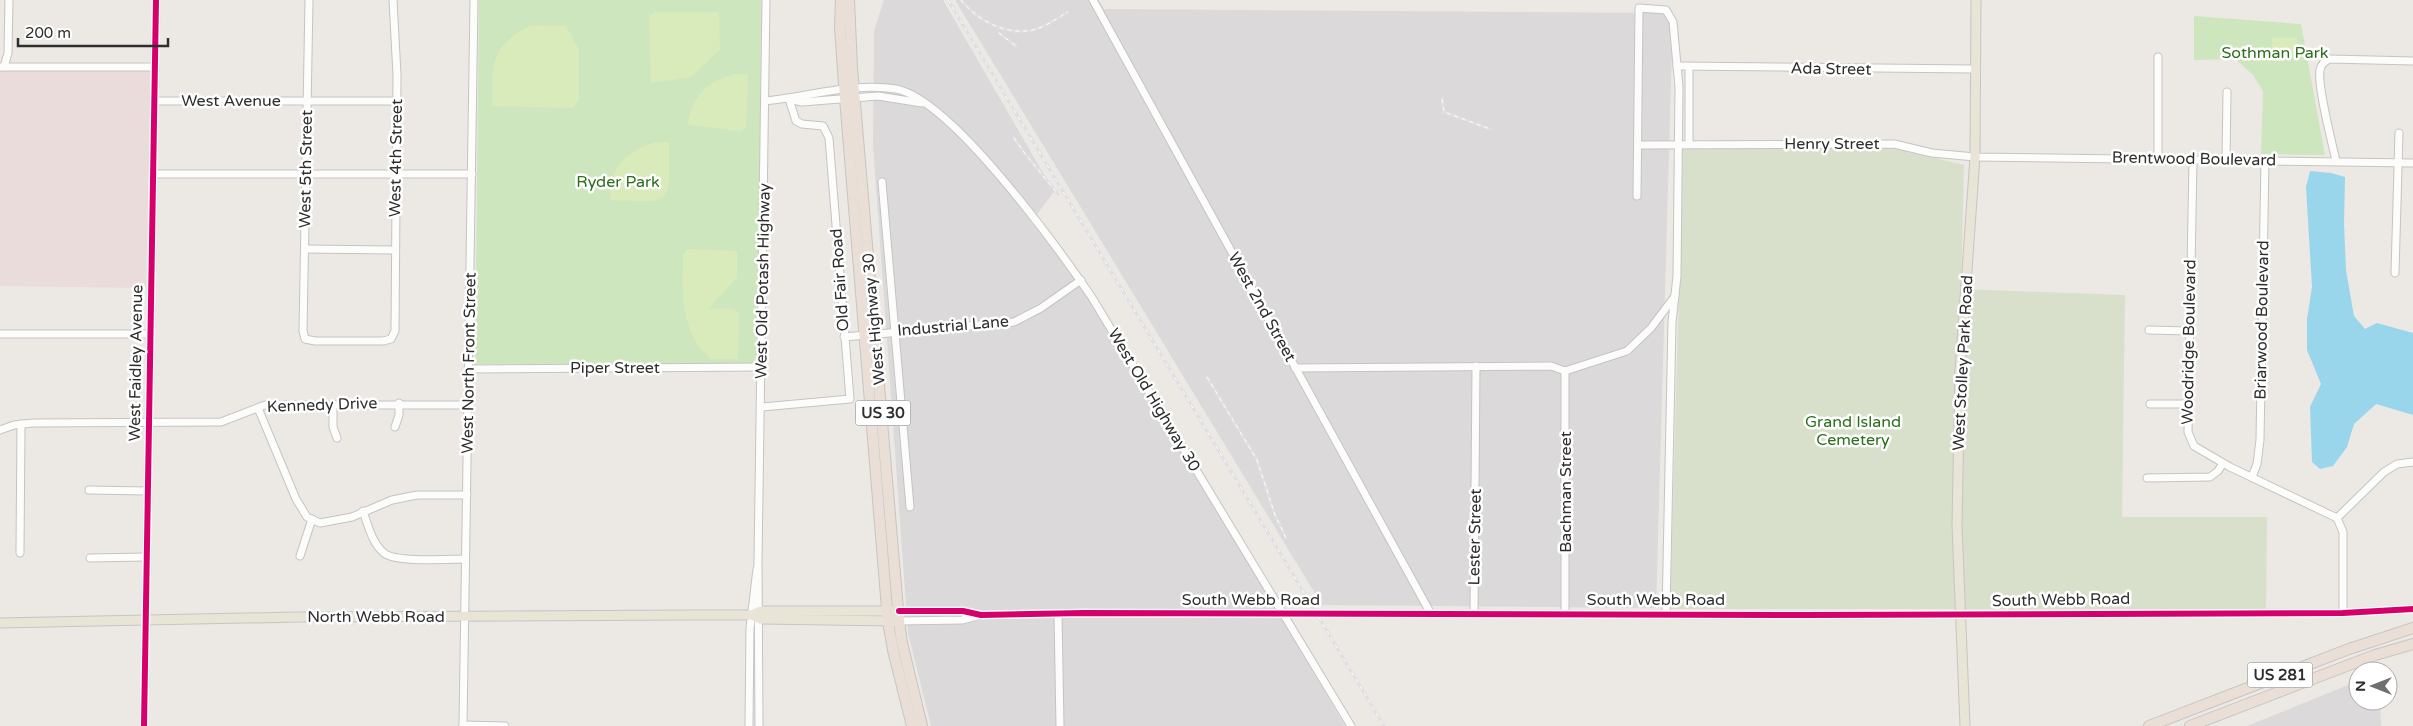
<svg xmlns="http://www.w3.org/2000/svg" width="2413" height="726" font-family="'Varela Round',sans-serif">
  <rect width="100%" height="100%" fill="#ece8e4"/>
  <!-- industrial -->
  <g fill="#dcd9db">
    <path d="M884,0H943L1054,192L1031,222L1081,280L1345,726H931L908,633L873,145L874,31Z"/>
    <path d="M955,0H1099L1104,9L1673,13L1656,608L1322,605Z"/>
    <path d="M2358,681V701H2380L2381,726H2247Z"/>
  </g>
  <!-- medical -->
  <path fill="#e9dcdb" d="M0,70H151L146,288L0,286Z"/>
  <!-- green -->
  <g fill="#cee6be">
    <path d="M479,0H761L758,363L475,364Z"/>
    <path d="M2194,16L2301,24L2325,155L2261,154L2263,91L2253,75L2235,59L2194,60Z"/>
  </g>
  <!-- cemetery -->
  <path fill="#d8e0cc" d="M1683,147L1892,148L1964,165L1961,289L2125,295L2122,517H2267L2266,609H1670Z"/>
  <!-- pitch -->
  <g fill="#d9eabb">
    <path d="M654,12H719L720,50L691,77L651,83L649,17Z"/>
    <path d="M531,25L566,26L579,49V101L572,108L493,106C492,63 490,47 531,25Z"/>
    <rect x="2272" y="38" width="25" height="14"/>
    <path d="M735,74H748L746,127L741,131L688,125C690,97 707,81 735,74Z"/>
    <path d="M658,142H669C669,206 675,203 611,200C606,170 630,147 658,142Z"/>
    <path d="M687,249L737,251V278L709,308L733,309L739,313L738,359H711C679,332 683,292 683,255Z"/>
  </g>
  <!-- water -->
  <path fill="#99d6ec" d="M2310,171L2331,173L2345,177L2344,224L2346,270L2354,316L2365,329L2377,323L2413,333V415L2376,404L2354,424L2347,447L2333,466L2320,469L2312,462L2310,407L2321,384L2307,350V319L2312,287L2306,187Z"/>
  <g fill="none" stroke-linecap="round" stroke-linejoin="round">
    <!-- minor casing -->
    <g stroke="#c5c4c5" stroke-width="9">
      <g id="minor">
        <path d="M309,0L303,331L305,339L315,341H383L391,339L395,331L397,75L393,0"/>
        <path d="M1093,0L1431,614"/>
        <path d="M1677,66L1974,69"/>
        <path d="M0,67H155"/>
        <path d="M4,67L8,53L9,0"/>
        <path d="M789,99L802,102L878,96L922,103"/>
        <path d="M155,101H397"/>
        <path d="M765,101C806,97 854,82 896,89C951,99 1058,248 1091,296L1351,726"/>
        <path d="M1689,143V67"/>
        <path d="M1639,145L1894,144L1932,153L1975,157L2413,163"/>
        <path d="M2158,159V57"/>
        <path d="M2193,160L2188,432L2194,446L2230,467L2337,518L2343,532V613"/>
        <path d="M2226,160L2227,92"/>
        <path d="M2336,161C2332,142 2317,86 2320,70C2321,64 2325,61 2330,59L2413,61"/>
        <path d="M154,174H472"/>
        <path d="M882,182L910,507"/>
        <path d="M1637,196L1639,8L1666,10L1673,22L1679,87L1677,276L1672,322L1666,614"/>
        <path d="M305,249L395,250"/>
        <path d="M2395,273L2399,133"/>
        <path d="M2149,330L2189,331"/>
        <path d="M0,334H150"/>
        <path d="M844,337L1014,322L1041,308L1081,280"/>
        <path d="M1295,368L1551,366L1565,371L1627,351L1651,328L1675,296"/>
        <path d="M469,369L762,367"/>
        <path d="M333,404V427L337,438"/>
        <path d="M2150,404H2187"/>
        <path d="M761,407L850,399L829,138L823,126L802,124L796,121L789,99"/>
        <path d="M258,408L296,499L307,517L320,523L352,517L392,500L417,495H467"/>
        <path d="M395,427L399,415V403"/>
        <path d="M0,430L14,425L33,423L221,422L265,405H468"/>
        <path d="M2252,477L2257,464L2260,440L2265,161"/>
        <path d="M2147,478L2210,477L2218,471L2223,463"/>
        <path d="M89,490L147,491"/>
        <path d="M363,511C368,525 372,543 384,553C395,563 449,559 465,559"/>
        <path d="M2337,518L2384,472L2397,464L2413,462"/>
        <path d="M20,553L21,424"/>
        <path d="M300,556L312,519"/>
        <path d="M90,558L145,557"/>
        <path d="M899,611H963L981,615L1084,613L1805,615L2343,613L2413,609"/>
        <path d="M1058,614L1060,726"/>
        <path d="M1474,614L1476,366"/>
        <path d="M1565,614V371"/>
        <path d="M899,621L962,620L981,615"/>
        <path d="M463,725L505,726"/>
        <path d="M144,726L156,0"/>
        <path d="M463,726L474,0"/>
        <path d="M749,726L750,628L757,569"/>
        <path d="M759,726L758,561L766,0"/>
      </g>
    </g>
    <!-- major casing -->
    <g stroke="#c6c5c4" stroke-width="11">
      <g id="major">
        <path d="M752,615L760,611H893"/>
        <path d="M0,623L298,617L690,615H752L760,619L894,621"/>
        <path d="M1965,726L1957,525L1960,369L1975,157L1976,0"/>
      </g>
    </g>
    <!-- highway casing -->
    <g stroke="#c6c5c4" stroke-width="12">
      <g id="highway">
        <path d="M841,0L840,27L845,98L888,621L893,650L912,726"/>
        <path d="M849,0L852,68L899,621L902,643L922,726"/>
        <path d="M2149,726L2349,649L2413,628"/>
        <path d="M2190,726L2375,655L2413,644"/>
      </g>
    </g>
    <!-- minor -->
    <use href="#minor" stroke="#fcfcfb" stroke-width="7"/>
    <!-- major -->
    <use href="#major" stroke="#e8e4d6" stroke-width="9"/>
    <!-- highway -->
    <use href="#highway" stroke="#eadfd6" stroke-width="10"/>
    <!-- rail casing -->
    <g stroke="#dfdfe1" stroke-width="3">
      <g id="rail">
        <path d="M948,0L1384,726"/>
        <path d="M961,0C977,20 1006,36 1033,30C1046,27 1057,18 1068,12"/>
        <path d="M999,33L1016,46"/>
        <path d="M1442,99L1444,112L1490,129"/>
        <path d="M1014,138L1026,155L1058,194"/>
        <path d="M1207,377L1257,460L1275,515L1286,538"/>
      </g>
    </g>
    <!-- rail -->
    <use href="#rail" stroke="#fff" stroke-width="1" stroke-dasharray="4" stroke-linecap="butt"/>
    <!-- cycleway casing -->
    <g stroke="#fff" stroke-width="9">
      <g id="cycleway">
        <path d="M899,611H963L981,615L1084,613L1805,615L2343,613L2413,609"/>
        <path d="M144,726L156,0"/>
      </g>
    </g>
    <!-- cycleway -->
    <use href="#cycleway" stroke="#d6006c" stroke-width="6"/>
  </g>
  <g text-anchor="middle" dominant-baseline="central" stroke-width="5" stroke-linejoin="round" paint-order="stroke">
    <!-- shield labels -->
    <g fill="#fff" stroke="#6d6d6d" stroke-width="1">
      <rect x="855.5" y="400.5" width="55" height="25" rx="4"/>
      <rect x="2247.5" y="662.5" width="65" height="25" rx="4"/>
    </g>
    <g font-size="15" font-weight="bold" fill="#2e2e2e">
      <text x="883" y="413">US 30</text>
      <text x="2280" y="675">US 281</text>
    </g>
    <!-- park labels -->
    <g font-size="16" fill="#2c6e1b" stroke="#fff">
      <text x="2275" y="53">Sothman Park</text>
      <text x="618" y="182">Ryder Park</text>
      <text x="1853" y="422">Grand Island<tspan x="1853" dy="18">Cemetery</tspan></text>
    </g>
    <!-- street labels -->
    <g font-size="16" fill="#2e2e2e" stroke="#fff">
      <text transform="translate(1831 69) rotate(1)">Ada Street</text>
      <text x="231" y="101">West Avenue</text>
      <text x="1832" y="144">Henry Street</text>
      <text transform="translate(396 158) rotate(-89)">West 4th Street</text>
      <text transform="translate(2194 159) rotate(1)">Brentwood Boulevard</text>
      <text transform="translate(306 169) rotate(-89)">West 5th Street</text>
      <text transform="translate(840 280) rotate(-94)">Old Fair Road</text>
      <text transform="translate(763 281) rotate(-89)">West Old Potash Highway</text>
      <text transform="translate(1262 307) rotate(61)">West 2nd Street</text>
      <text transform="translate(874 319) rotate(-95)">West Highway 30</text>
      <text transform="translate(2262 320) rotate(-89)">Briarwood Boulevard</text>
      <text transform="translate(953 326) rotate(-5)">Industrial Lane</text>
      <text transform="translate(2189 342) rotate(-89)">Woodridge Boulevard</text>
      <text transform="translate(136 363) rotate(-89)">West Faidley Avenue</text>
      <text transform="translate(469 363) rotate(-89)">West North Front Street</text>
      <text transform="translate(1963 363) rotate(-87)">West Stolley Park Road</text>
      <text x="615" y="368">Piper Street</text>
      <text transform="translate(1154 400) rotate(59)">West Old Highway 30</text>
      <text transform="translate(322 405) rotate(-2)">Kennedy Drive</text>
      <text transform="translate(1566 492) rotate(-90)">Bachman Street</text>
      <text transform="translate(1475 537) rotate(-89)">Lester Street</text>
      <text x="1251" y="600">South Webb Road</text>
      <text x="1656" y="600">South Webb Road</text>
      <text transform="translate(2061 600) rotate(-1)">South Webb Road</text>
      <text x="376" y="617">North Webb Road</text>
    </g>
  </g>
  <!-- north arrow -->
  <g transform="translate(2373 686) rotate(270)"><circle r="24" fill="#ffffff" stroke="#ababab"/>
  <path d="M0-4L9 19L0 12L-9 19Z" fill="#706f6e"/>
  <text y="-8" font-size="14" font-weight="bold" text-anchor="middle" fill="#2e2e2e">N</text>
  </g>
  <!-- scale -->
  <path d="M18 38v8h150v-8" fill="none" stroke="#2e2e2e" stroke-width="2.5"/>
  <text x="25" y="38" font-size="15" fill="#2e2e2e" stroke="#ffffff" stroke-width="4" paint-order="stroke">200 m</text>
</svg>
